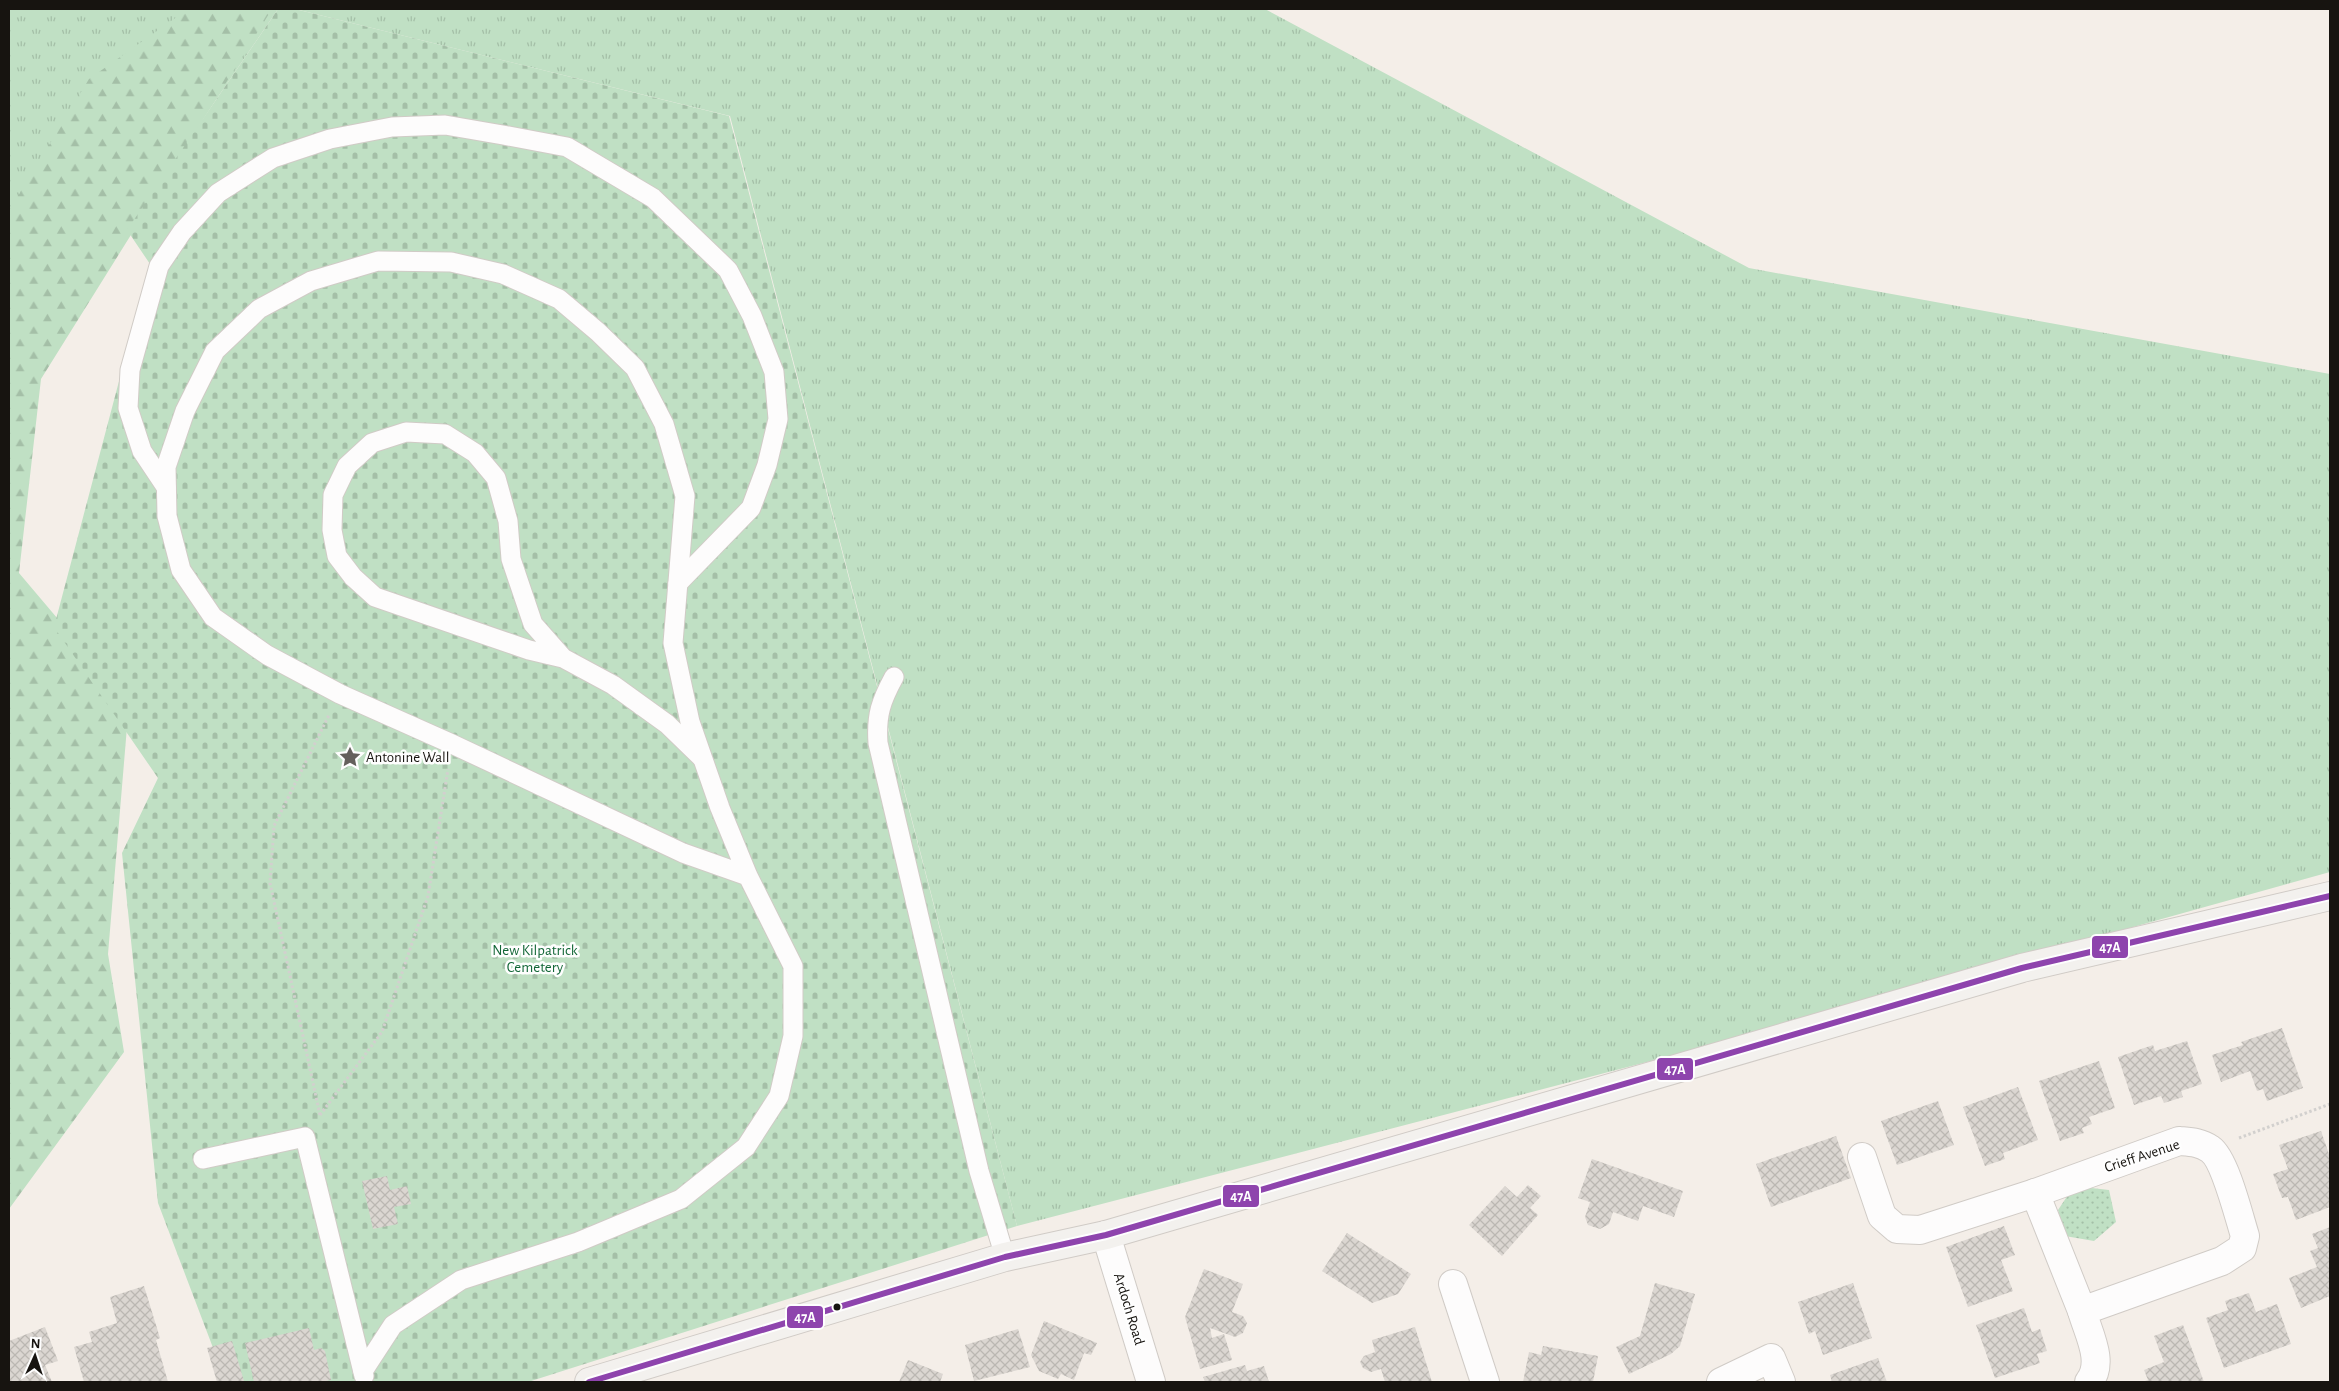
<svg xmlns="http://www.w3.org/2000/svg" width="2339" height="1391" font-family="'Alegreya Sans',sans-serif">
  <defs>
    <pattern id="grass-tufts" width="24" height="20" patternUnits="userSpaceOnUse" patternTransform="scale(1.25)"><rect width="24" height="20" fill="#c0e0c4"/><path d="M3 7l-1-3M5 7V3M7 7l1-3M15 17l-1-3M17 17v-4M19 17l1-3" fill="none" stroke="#a4bfa7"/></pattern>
    <pattern id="forest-firs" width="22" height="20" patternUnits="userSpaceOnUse" patternTransform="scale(1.25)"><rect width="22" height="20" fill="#c0e0c4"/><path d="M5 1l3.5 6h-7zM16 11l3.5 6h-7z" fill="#a4bfa7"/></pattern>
    <pattern id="cemetery-stones" width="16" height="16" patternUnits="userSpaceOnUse" patternTransform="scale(1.25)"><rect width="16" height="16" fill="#c0e0c4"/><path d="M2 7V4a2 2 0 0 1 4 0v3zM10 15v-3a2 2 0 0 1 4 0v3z" fill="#a4bfa7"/></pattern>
    <pattern id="park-dots" width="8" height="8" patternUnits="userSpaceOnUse" patternTransform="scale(1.25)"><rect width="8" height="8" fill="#c0e0c4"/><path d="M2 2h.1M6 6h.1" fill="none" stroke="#a4bfa7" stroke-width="1.8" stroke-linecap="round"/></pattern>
    <pattern id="building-cross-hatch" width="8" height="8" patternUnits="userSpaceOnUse" patternTransform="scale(1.25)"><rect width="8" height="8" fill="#dbd6d1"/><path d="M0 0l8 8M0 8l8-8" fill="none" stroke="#bbb7b2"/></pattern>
  </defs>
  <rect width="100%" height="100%" fill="#f4eee8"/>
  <!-- grass -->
  <g fill="url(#grass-tufts)">
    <path d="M9,9H278L127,230L9,333Z"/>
    <path d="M295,9H1265L1749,268L2330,374V872L1697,1049L1017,1226L730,116Z"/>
  </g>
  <!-- forest -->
  <path fill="url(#forest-firs)" d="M188,9H272L41,379L19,573L129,703L108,954L124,1052L9,1209V211L89,79Z"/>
  <!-- cemetery -->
  <path fill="url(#cemetery-stones)" d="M278,9H295L729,116L1017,1226L528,1382H226L158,1203L122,853L158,778L54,627L150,264L127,230Z"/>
  <!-- park -->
  <path fill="url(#park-dots)" d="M2074,1186L2109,1190L2116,1222L2094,1241L2065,1236L2058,1210Z"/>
  <!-- building -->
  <g fill="url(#building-cross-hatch)">
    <path d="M2282,1028L2303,1088L2267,1101L2263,1089L2257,1091L2250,1071L2221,1082L2212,1055L2243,1045L2241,1042Z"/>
    <path d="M2187,1041L2202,1084L2181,1091L2183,1097L2164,1103L2161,1096L2134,1105L2118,1057L2153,1045L2155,1051Z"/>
    <path d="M2099,1061L2115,1108L2089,1117L2092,1124L2082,1128L2084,1133L2060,1141L2039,1081Z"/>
    <path d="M2018,1087L2038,1140L2003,1153L2005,1159L1985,1166L1963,1107Z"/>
    <path d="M1938,1101L1954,1145L1897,1165L1881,1121Z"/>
    <path d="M2321,1131L2330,1157V1207L2296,1220L2288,1197L2282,1198L2273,1174L2288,1169L2279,1145Z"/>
    <path d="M1836,1136L1851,1178L1771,1207L1756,1164Z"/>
    <path d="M1592,1159L1683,1191L1674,1217L1643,1206L1638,1221L1613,1212L1609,1224L1600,1229L1588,1225L1585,1217L1590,1202L1578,1198Z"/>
    <path d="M387,1176L390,1190L407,1186L411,1204L394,1207L398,1224L373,1229L362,1181Z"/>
    <path d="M1528,1185L1541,1196L1530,1208L1538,1215L1502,1256L1469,1225L1505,1186L1517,1197Z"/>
    <path d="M2004,1226L2015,1255L2001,1260L2013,1291L1968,1307L1946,1247Z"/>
    <path d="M2330,1227V1296L2301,1308L2289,1278L2317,1267L2310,1251L2318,1248L2312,1234Z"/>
    <path d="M1347,1233L1411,1274L1398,1294L1372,1303L1322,1271Z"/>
    <path d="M1204,1269L1243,1284L1232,1312L1243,1316L1247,1323L1243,1333L1235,1337L1210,1328L1212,1338L1224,1334L1232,1360L1200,1369L1185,1317Z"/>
    <path d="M1655,1283L1695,1294L1680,1346L1671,1354L1629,1374L1616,1347L1640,1336Z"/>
    <path d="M1853,1283L1872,1338L1823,1355L1815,1331L1809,1334L1798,1302Z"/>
    <path d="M144,1286L160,1338L156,1340L168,1382H84L74,1347L92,1342L89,1332L117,1323L110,1297Z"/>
    <path d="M2249,1293L2256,1312L2277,1304L2291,1344L2224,1368L2206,1318L2228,1310L2225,1301Z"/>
    <path d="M2024,1308L2032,1332L2040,1329L2047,1351L2037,1354L2040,1363L1995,1378L1976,1325Z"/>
    <path d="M1044,1321L1097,1343L1091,1355L1084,1353L1074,1380L1061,1374L1058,1379L1039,1371L1031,1355Z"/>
    <path d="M2183,1325L2204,1382H2142L2148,1380L2144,1370L2164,1362L2154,1336Z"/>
    <path d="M45,1327L58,1361L45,1365L52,1382H9V1341Z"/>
    <path d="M1415,1327L1432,1382H1385L1381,1369L1371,1372L1363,1368L1360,1362L1364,1356L1375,1352L1372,1340Z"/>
    <path d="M309,1328L314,1350L321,1348L325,1351L331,1380L321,1382H254L245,1343Z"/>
    <path d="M1018,1329L1030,1367L974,1381L965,1345Z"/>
    <path d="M232,1341L244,1381L217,1382L207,1348Z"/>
    <path d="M1543,1346L1598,1356L1593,1382H1523L1529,1352L1541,1355Z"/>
    <path d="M1878,1358L1887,1382H1832L1830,1375Z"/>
    <path d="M908,1360L943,1374L940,1382H899Z"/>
    <path d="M1245,1365L1247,1371L1264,1366L1269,1382H1205L1203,1377Z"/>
  </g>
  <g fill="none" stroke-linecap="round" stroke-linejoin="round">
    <!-- service casing -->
    <g stroke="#d0cbc6" stroke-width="21">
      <g id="service">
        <path d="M166,487L142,451L128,408L130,370L159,266L182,232L218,193L273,158L330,139L392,127L445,125L503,135L567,147L653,198L728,270L752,316L774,372L778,419L767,465L751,508L678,583"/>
        <path d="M563,658L529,650L375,597L353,577L337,556L332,530L333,495L347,466L372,443L406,432L445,434L475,453L496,478L508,521L511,559L533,624L563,658L613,685L667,724L701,757"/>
        <path d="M894,677C881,701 876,715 878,743L979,1171L1005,1257"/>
        <path d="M203,1159L305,1137L364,1376"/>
        <path d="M363,1371L393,1325L461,1280L578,1242L681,1199L746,1147L779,1096L793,1036V966L748,876L720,808L690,722L673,643L685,496L664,424L635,368L598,332L559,299L503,274L451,262L378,261L311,281L259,309L215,351L185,411L166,467L167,516L181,570L213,617L267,655L340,694L452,744L683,853L748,876"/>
      </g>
    </g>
    <!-- minor casing -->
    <g stroke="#d0cbc6" stroke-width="30">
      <g id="minor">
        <path d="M1862,1157L1882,1216L1897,1229L1920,1230L2035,1193L2179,1141C2190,1142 2200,1142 2210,1149C2225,1159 2239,1217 2245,1236L2242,1248L2222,1261L2082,1311C2088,1333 2105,1362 2089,1382"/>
        <path d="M2035,1193L2082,1311"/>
        <path d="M1106,1235L1151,1382"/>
        <path d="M1453,1284L1485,1382"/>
        <path d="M1721,1382L1771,1358L1781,1382"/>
      </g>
    </g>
    <!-- secondary casing -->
    <g stroke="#d0cbc6" stroke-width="30">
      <path id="secondary" d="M589,1382L1005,1257L1106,1235L2022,968L2330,896"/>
    </g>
    <!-- path -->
    <g stroke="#d2d0ce" stroke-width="3" stroke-dasharray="2.5 2.5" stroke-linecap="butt">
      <path d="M320,1115L270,883L274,826L329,715"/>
      <path d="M320,1115L382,1032L428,896L448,769"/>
      <path d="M2239,1138L2330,1104"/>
    </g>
    <!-- service -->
    <use href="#service" stroke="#fdfcfc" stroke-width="19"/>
    <!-- minor -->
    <use href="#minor" stroke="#fdfcfc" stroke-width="28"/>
    <!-- secondary -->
    <use href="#secondary" stroke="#f3f1ee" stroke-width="28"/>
    <!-- bus-1 casing -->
    <g stroke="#fefefe" stroke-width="10">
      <path id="bus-1" d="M589,1382L1005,1257L1106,1235L2022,968L2330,896"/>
    </g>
    <!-- bus-1 -->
    <use href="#bus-1" stroke="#8e44ad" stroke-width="6"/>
  </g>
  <!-- icons -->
  <defs>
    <g id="sight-bare" transform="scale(1.725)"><path d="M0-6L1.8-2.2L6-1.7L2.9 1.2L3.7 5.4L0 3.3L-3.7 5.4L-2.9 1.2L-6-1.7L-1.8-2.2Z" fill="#64605c" stroke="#fefefe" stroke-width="2.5" paint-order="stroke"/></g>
  </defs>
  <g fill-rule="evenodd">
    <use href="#sight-bare" x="350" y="757"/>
  </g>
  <!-- markers -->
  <circle fill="#171410" stroke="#fefefe" stroke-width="2" cx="837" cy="1307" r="4.5"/>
  <g text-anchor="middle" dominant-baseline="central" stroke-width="5" stroke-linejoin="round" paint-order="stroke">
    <!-- poi labels -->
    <g font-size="15" fill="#171410" stroke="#fefefe" text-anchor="start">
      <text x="366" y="757">Antonine Wall</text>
    </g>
    <!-- park labels -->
    <g font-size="15" fill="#136737" stroke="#fefefe">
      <text x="535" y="950">New Kilpatrick<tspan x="535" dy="17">Cemetery</tspan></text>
    </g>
    <!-- street labels -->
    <g font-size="15" fill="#171410" stroke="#fefefe">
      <text transform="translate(2142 1156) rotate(-18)">Crieff Avenue</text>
      <text transform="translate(1129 1309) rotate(73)">Ardoch Road</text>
    </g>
  </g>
  <g stroke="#fefefe" stroke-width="2">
    <rect x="2091" y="935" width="38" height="24" rx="5" fill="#8e44ad"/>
    <rect x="1656" y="1057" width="38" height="24" rx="5" fill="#8e44ad"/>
    <rect x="1222" y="1184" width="38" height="24" rx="5" fill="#8e44ad"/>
    <rect x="786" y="1305" width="38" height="24" rx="5" fill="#8e44ad"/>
  </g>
  <g font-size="14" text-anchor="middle" font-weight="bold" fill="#fff">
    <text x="2110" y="952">47A</text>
    <text x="1675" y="1074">47A</text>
    <text x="1241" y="1201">47A</text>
    <text x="805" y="1322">47A</text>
  </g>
  <!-- border -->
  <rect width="2339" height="1391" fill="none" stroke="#171410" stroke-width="20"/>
  <!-- north arrow -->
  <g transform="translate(35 1356) rotate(3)" stroke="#fefefe" stroke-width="4" paint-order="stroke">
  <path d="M0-4L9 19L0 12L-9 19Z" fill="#171410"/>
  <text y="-8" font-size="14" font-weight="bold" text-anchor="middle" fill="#171410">N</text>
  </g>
</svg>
